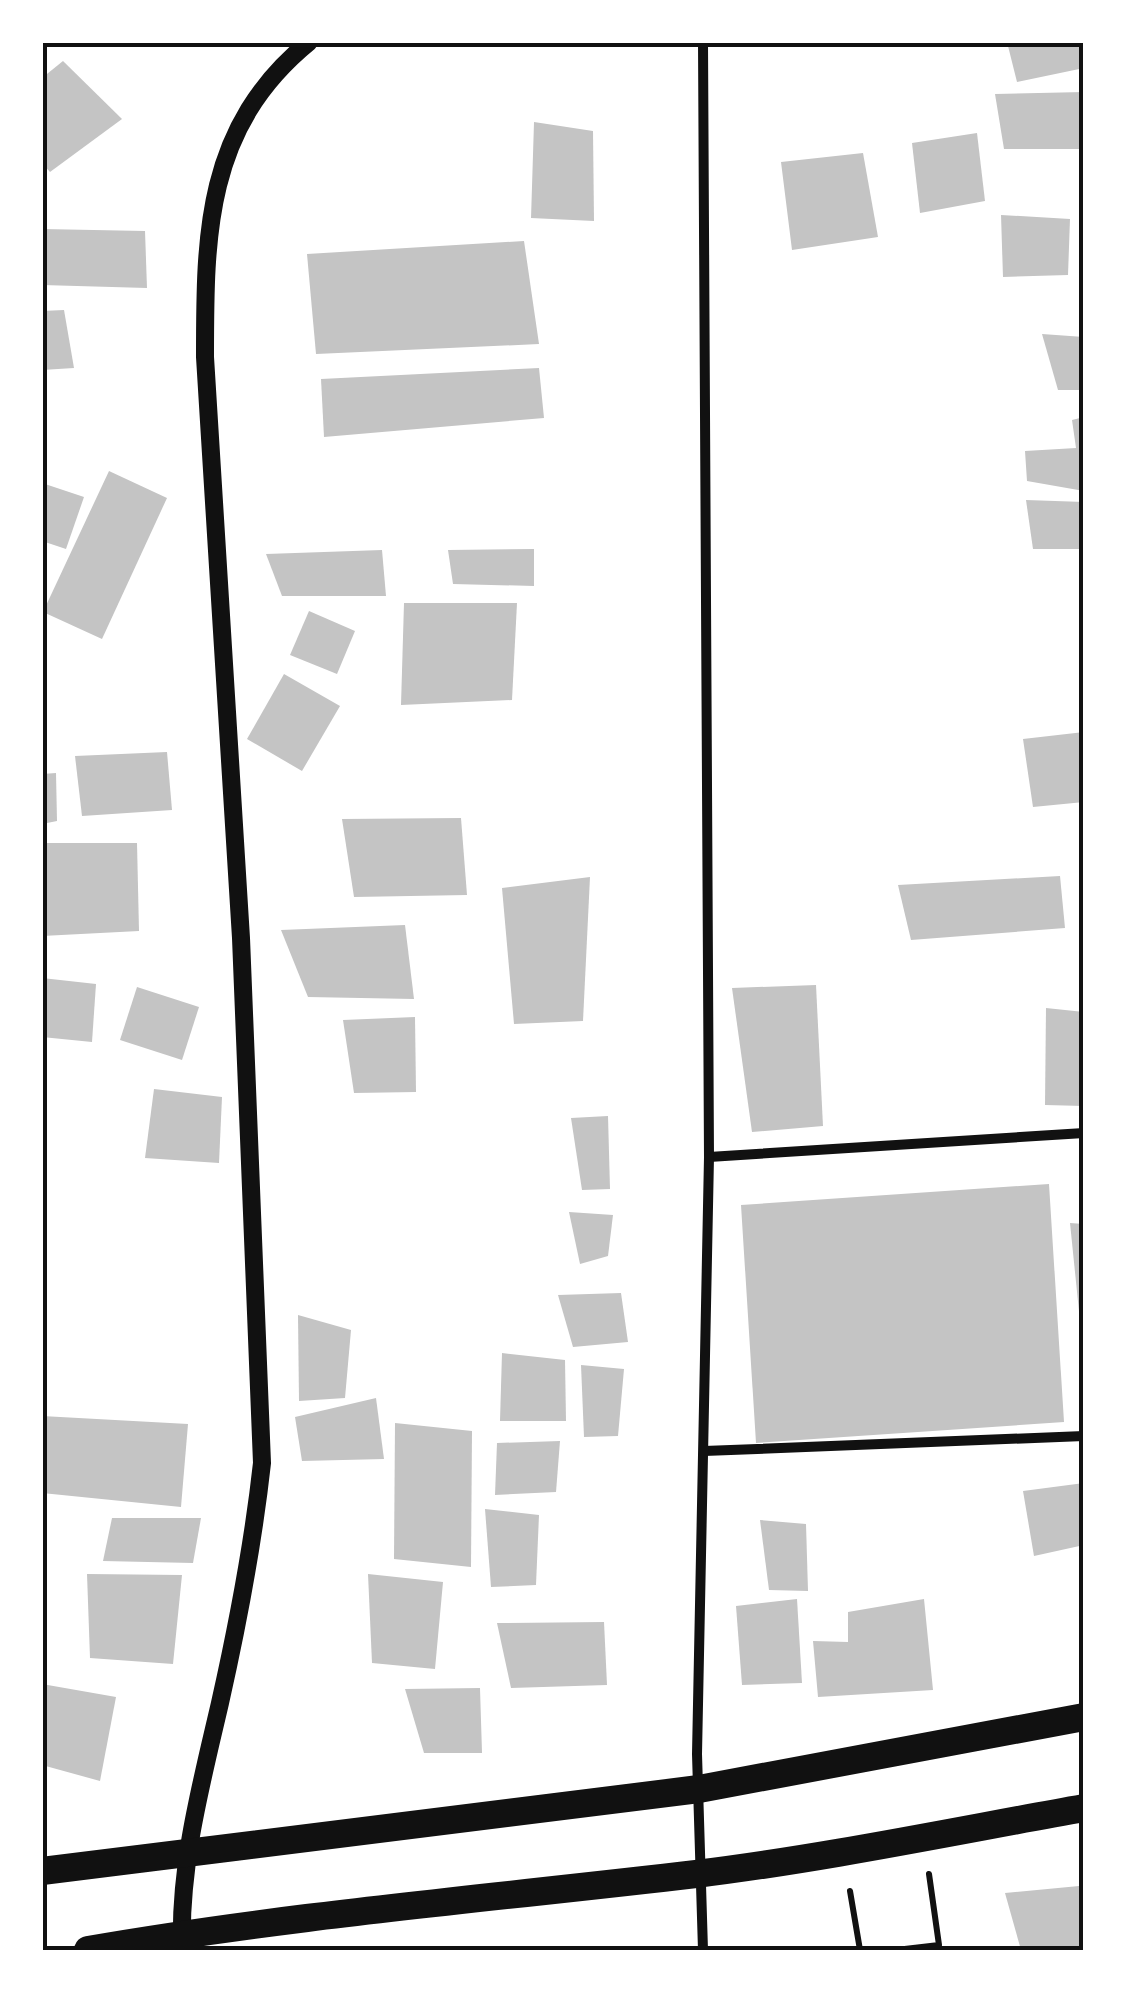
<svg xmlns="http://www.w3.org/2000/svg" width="1126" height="1993" font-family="'Noto Sans',sans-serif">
  <rect width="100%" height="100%" fill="#fff"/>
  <!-- building -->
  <g fill="#c4c4c4">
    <path d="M1007,42H1084V68L1017,82Z"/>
    <path d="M63,61L122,119L50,172L42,163V78Z"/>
    <path d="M1084,92V149H1004L995,94Z"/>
    <path d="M534,122L593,131L594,221L531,218Z"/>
    <path d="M977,133L985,201L920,213L912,143Z"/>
    <path d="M863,153L878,237L792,250L781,162Z"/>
    <path d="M1001,215L1070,219L1068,275L1003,277Z"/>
    <path d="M42,229L145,231L147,288L42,285Z"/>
    <path d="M524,241L539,344L316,354L307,254Z"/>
    <path d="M64,310L74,368L42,370V311Z"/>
    <path d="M1042,334L1084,337V390H1058Z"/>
    <path d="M539,368L544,418L324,437L321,379Z"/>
    <path d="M1084,417V491L1027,481L1025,451L1076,448L1072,420Z"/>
    <path d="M109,471L167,498L102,639L43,612Z"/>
    <path d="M42,483L84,497L66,549L42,541Z"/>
    <path d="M1026,500L1084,502V549H1033Z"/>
    <path d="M534,549V586L453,584L448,550Z"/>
    <path d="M382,550L386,596H282L266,554Z"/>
    <path d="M404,603H517L512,700L401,705Z"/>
    <path d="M309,611L355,631L337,674L290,655Z"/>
    <path d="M284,674L340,706L302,771L247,739Z"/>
    <path d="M1084,732V802L1033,807L1023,739Z"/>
    <path d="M167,752L172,810L82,816L75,756Z"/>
    <path d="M56,773L57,821L42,824V774Z"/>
    <path d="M461,818L467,895L354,897L342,819Z"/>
    <path d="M42,843H137L139,931L42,936Z"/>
    <path d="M1060,876L1065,928L911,940L898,885Z"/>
    <path d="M590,877L583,1021L514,1024L502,888Z"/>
    <path d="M405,925L414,999L308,997L281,930Z"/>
    <path d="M42,978L96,984L92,1042L42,1037Z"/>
    <path d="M816,985L823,1126L752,1132L732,988Z"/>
    <path d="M137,987L199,1007L182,1060L120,1040Z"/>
    <path d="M1046,1008L1084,1012V1106L1045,1105Z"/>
    <path d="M415,1017L416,1092L354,1093L343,1020Z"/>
    <path d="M154,1089L222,1097L219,1163L145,1158Z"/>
    <path d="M608,1116L610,1189L582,1190L571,1118Z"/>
    <path d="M1049,1184L1064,1422L756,1443L741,1205Z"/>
    <path d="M569,1212L613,1215L608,1256L580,1264Z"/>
    <path d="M1070,1223L1084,1224V1331H1081Z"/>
    <path d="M621,1293L628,1342L573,1347L558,1295Z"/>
    <path d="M298,1315L351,1330L345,1398L299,1401Z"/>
    <path d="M502,1353L565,1360L566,1421H500Z"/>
    <path d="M581,1365L624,1369L618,1436L584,1437Z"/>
    <path d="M376,1398L384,1459L302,1461L295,1417Z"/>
    <path d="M42,1416L188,1424L181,1507L42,1493Z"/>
    <path d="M395,1423L472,1431L471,1567L394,1559Z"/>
    <path d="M560,1441L556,1492L495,1495L497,1443Z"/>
    <path d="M1084,1483V1545L1034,1556L1023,1491Z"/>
    <path d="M485,1509L539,1515L536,1585L491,1587Z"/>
    <path d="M112,1518H201L193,1563L103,1561Z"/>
    <path d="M760,1520L806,1524L808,1591L769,1590Z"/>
    <path d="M87,1574L182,1575L173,1664L90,1658Z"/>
    <path d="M368,1574L443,1582L435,1669L372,1663Z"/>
    <path d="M797,1599L802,1683L742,1685L736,1606Z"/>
    <path d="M924,1599L933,1690L818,1697L813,1641L848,1642V1612Z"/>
    <path d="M604,1622L607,1685L511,1688L497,1623Z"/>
    <path d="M42,1684L116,1697L100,1781L42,1765Z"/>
    <path d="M480,1688L482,1753H424L405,1689Z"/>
    <path d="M1079,1886L1080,1950H1021L1005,1893Z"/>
  </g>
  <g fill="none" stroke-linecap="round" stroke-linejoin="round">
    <!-- path -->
    <g stroke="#111" stroke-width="6">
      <path d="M850,1891L860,1950"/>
      <path d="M896,1950L939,1945L929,1874"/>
    </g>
    <!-- minor -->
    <g stroke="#111" stroke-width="10">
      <path d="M709,1157L1084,1133"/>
      <path d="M704,1451L1084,1436"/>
      <path d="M703,1950L697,1754L709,1157L703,42"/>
    </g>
    <!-- tertiary -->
    <path stroke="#111" stroke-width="18" d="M182,1950C179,1866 201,1785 220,1703C238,1623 253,1545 262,1463L241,938L205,357C205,234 205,127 309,42"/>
    <!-- trunk -->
    <g stroke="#111" stroke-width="28">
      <path d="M42,1871L699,1789L1084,1717"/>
      <path d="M88,1950C290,1915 493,1898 696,1874C826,1858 955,1831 1084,1808"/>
    </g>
  </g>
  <!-- border -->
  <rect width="1126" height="1993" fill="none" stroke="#ffffff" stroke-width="90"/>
  <rect x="45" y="45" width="1036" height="1903" fill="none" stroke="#111" stroke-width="4"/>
</svg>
